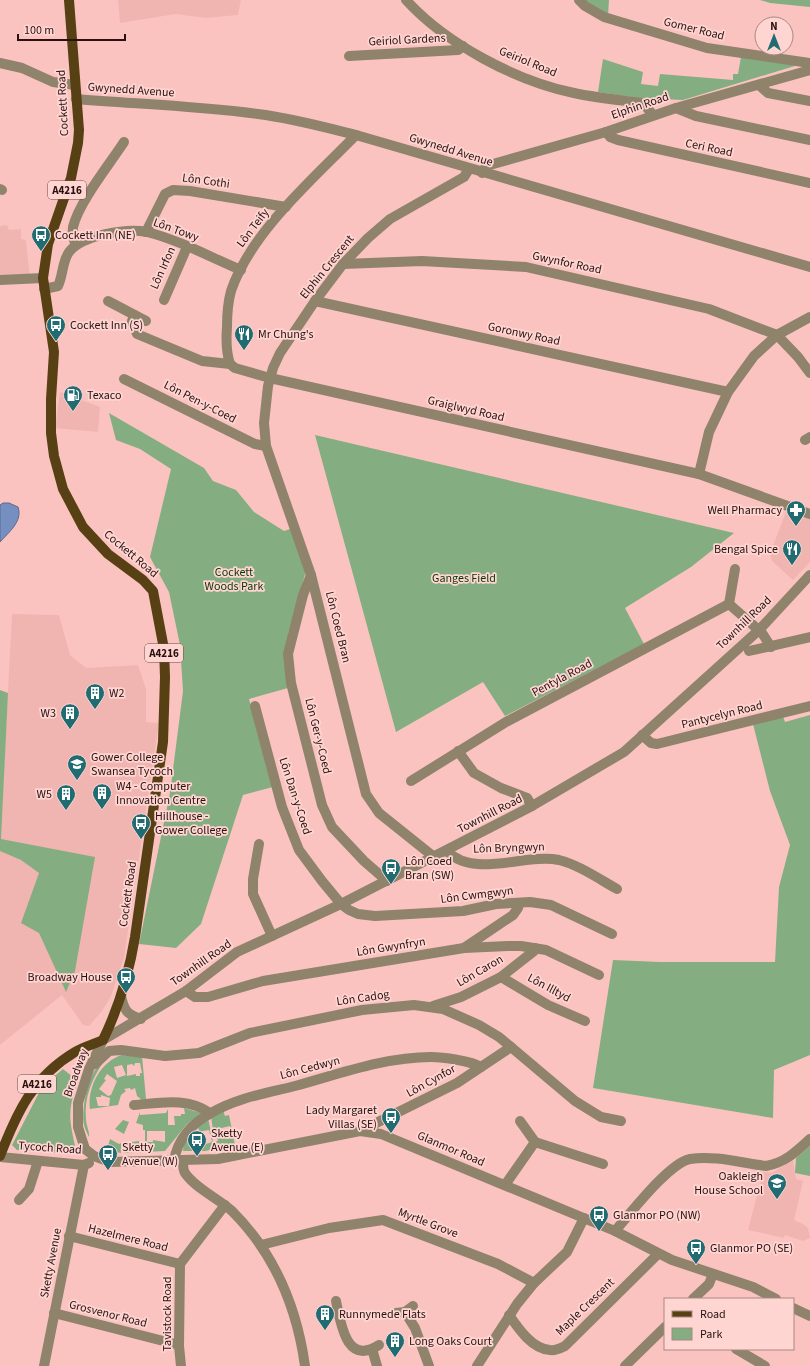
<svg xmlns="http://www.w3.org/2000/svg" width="810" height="1366" font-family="'Source Sans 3',sans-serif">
  <rect width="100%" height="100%" fill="#fbc3c0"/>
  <!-- built -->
  <g fill="#f1b5b1">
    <path d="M118,0H241L238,15L205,18L176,14L120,23Z"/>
    <path d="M7,225L9,230L21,229V239L26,240L30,279L0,280V226Z"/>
    <path d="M60,392L100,407L98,432L55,428Z"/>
    <path d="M787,509L810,518V562L793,580L772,561L770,554Z"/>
    <path d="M12,614L59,615L70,655L86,668L138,665L146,689V722L159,723L124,958L111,996L102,1011L89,1026L83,1025L62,995L0,1045V843Z"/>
    <path d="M793,1160L796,1179L803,1181L794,1220L803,1224L808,1228L810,1238L803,1241L785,1235L784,1238L748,1230L763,1172L772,1173Z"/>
  </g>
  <!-- green -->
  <g fill="#84ae81" fill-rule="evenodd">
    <path d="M584,0H609L608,16Z"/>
    <path d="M760,0H810V7L770,3Z"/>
    <path d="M741,57L798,65L683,100L637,98L598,92L603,59L643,72L641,84L658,86L660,74L733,80V74H738Z"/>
    <path d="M109,413L204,468L213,481L236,490L254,512L284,531L293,528L306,571L288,634V688L249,699L273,787L243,795L201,924L176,948L139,944L170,793L183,691L180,645L169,592L150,557L171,469L140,449L116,440Z"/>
    <path d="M315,435L734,533L691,567L625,608L644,644L505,716L483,682L396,732Z"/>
    <path d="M0,690L8,693L1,839L95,857L75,971L66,992L39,933L21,923L39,873L21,860L0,851Z"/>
    <path d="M810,715V1055L774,1070L773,1118L593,1088L613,960L660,962H775L779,887L790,845L770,791L753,724L783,716L785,722Z"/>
    <path d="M122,1055L142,1056L146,1099L142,1100L137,1096L135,1088L131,1090L130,1088L124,1089L126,1091L121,1095L118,1105L90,1109C87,1087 101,1061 122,1055ZM135,1063H140L142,1073H140V1076H136V1074L127,1076V1065L132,1064L134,1066ZM122,1065L126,1075L117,1078L114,1067ZM107,1074L117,1081L111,1095L108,1096L99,1089L106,1080L104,1079ZM101,1095L110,1098L109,1106H98L96,1097H101Z"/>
    <path d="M104,1061C92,1079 84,1097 86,1119C86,1125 90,1132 89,1137C87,1133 85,1129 84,1125C81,1109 88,1069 104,1061Z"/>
    <path d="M63,1069L78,1081C66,1113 70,1122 77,1154L17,1150L12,1145L42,1087Z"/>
    <path d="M184,1108L201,1113L187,1124L165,1151L124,1153L125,1143L139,1141V1143H145V1130H143V1125L136,1123L140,1112V1115L166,1113L168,1109V1125H175L174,1116H181V1114H185ZM147,1131H165V1142L153,1140V1142H147Z"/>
    <path d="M223,1110L225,1116L229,1115L235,1145L205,1151H183L184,1142L192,1132L199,1131L198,1126L208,1118L213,1142L218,1141L217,1138L226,1135L227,1139L232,1138L230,1126L213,1130L211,1116ZM209,1130L212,1142L206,1144L205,1140L198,1138L197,1132Z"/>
    <path d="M123,1120L129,1122L124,1134L115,1129Z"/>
    <path d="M110,1139L119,1144L121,1143V1153L110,1151L113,1148L110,1147L107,1150Z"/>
    <path d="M810,1146V1176L795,1173L796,1158Z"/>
  </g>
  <!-- water -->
  <path fill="#758fc1" stroke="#5e698c" d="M3,503H9L18,507C23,521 9,532 0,542V505Z"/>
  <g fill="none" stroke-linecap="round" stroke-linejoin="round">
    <!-- minor -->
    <g stroke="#8f836c" stroke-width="10">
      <path d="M406,0C446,44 516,81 574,93C597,98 620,100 643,103L653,115"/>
      <path d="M579,0L585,6L604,17L707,48L810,63"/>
      <path d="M349,56L458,50L463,46"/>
      <path d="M0,63L22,68L53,82L75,85"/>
      <path d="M759,85L768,93L810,101"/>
      <path d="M76,99C137,104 198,106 258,114C291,118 324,127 356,135L810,267"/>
      <path d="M676,108L696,116L810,140"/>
      <path d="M606,132L610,137L618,140L810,183"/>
      <path d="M482,173L486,166L606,132L676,108L810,70"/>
      <path d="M0,189L2,190"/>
      <path d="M146,232L165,194L173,190L190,191L286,207"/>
      <path d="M76,245C73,239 72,234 73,227C79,202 109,165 124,142"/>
      <path d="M343,264L422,261L526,267L709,309L777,335L798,357L810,373"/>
      <path d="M0,280L43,278"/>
      <path d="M44,289L58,286C63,276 62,262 69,252C82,235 127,228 147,232C179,240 210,257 241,270"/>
      <path d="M164,300L187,247"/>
      <path d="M108,301L146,321"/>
      <path d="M315,301L728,392"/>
      <path d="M134,315L132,321L137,334L202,361L230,364L235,368L270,378L699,474L810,514"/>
      <path d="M230,364C226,352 226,340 227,327C227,316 228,302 231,291C251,232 313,179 356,135"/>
      <path d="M124,379L255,444L266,446"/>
      <path d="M805,440L810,437"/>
      <path d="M699,474L709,432L728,392L754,356L777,335L810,317"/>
      <path d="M311,575L303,595L288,654L291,683L322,805L332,827L364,861L387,881"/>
      <path d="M729,604L762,633L771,647"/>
      <path d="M729,604L735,569"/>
      <path d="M749,651L810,637"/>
      <path d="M255,706L282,807L299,850L322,881L341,904L349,910L358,914L375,916L463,911L496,904L530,902L551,905L612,934"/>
      <path d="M642,735L651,743L657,744L810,706"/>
      <path d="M458,751L474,773L501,788L527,798L532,806"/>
      <path d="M411,781L506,722L729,604"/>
      <path d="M259,844L253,879V894L272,936"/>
      <path d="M447,851C474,879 525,853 559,860C579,865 599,879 617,889"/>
      <path d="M434,857L379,813L366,794L311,575L266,446L264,423L268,386L273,368L280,353L315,301L343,264L368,238L390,219L464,177L469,169"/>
      <path d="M464,948L513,915L518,908L519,903"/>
      <path d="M501,977L548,1005L585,1021"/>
      <path d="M186,991L195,997H208L263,981L464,948L508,946H521L546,950L599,975"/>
      <path d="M121,996C124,1010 127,1015 141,1019"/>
      <path d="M433,1006L461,997L501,977L534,951L535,948"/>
      <path d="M95,1064L109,1051L121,1050L165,1056L199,1053L250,1033L362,1010L414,1005L443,1009L479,1025L499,1037L575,1101L601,1117L621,1121"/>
      <path d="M134,1105C160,1103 187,1097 210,1113"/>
      <path d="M520,1121L535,1142"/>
      <path d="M360,1131L457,1083L511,1047"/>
      <path d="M0,1157L84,1165L89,1163"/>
      <path d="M174,1161C177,1140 192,1123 211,1113C236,1098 267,1093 295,1086C339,1074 385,1057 431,1057C443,1057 471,1061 481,1067"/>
      <path d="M183,1161C183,1165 183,1170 185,1173C196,1189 218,1198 232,1211C274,1253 297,1308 305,1366"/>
      <path d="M505,1185L535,1142L603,1164"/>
      <path d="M19,1200L29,1189L38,1161"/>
      <path d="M615,1231C630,1214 669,1163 690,1159C714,1155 742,1163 766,1166C785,1163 797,1151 810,1139"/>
      <path d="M69,1236L180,1264"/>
      <path d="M261,1245L329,1228L383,1220L498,1264L534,1283"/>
      <path d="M693,1299L709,1284L713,1274"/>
      <path d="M776,1299L753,1287L672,1260L615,1231L381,1134L360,1131L218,1159L110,1162L94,1156L85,1149L78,1127V1103L89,1069L103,1040L186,991L237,952L341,904L532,806L624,752L759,630L810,575"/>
      <path d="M336,1301C341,1324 346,1366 379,1345"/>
      <path d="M793,1308L810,1316"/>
      <path d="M405,1312L415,1328L429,1366"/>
      <path d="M54,1313L179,1345"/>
      <path d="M396,1313L405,1312L413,1306"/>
      <path d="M509,1315C518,1328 532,1349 550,1350C554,1351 561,1348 565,1346L658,1254"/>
      <path d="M372,1349L377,1366"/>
      <path d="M736,1349L765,1366"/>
      <path d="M44,1366L84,1165"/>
      <path d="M181,1366L179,1346L180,1264L225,1205"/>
      <path d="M477,1366L517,1304L534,1283L567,1252L584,1218"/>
      <path d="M625,1366L665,1327"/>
    </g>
    <!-- major -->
    <path stroke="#574114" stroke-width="10" d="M0,1156C17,1112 33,1077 75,1052C83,1047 94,1044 103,1040C119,1007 129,973 135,937L163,742L165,677L164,649L153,591L143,580L108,554L83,527L63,489L54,456L51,433V399L54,352L43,278L48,244L71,178L78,143L79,130L69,0"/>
  </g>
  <!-- icons -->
  <defs>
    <g id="bus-pin" transform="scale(1)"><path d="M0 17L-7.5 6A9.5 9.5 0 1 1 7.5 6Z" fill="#206c72" stroke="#ffd5d1"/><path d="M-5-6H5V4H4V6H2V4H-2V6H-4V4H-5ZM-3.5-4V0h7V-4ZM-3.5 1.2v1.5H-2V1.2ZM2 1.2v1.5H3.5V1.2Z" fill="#fff"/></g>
    <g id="restaurant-pin" transform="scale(1)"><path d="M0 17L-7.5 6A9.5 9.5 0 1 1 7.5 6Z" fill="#206c72" stroke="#ffd5d1"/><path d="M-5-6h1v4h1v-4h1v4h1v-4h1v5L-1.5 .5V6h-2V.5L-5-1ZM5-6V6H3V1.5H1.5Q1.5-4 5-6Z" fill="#fff"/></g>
    <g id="fuel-pin" transform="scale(1)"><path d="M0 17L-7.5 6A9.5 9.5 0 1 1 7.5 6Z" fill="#206c72" stroke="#ffd5d1"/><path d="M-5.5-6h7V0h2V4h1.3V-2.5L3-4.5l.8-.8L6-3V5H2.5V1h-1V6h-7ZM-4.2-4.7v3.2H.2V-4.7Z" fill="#fff"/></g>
    <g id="pharmacy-pin" transform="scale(1)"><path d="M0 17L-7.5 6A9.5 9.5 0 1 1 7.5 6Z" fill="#206c72" stroke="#ffd5d1"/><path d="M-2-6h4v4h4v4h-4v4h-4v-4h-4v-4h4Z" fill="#fff"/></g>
    <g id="building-pin" transform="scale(1)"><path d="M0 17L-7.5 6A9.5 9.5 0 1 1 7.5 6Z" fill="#206c72" stroke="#ffd5d1"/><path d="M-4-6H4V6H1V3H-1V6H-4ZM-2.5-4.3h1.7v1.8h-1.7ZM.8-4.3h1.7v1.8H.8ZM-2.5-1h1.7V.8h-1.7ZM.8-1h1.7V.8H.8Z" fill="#fff"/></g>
    <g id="university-pin" transform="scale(1)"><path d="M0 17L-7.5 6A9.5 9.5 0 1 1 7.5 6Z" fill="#206c72" stroke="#ffd5d1"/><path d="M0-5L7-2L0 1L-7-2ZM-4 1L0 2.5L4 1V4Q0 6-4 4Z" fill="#fff"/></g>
    <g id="school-pin" transform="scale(1)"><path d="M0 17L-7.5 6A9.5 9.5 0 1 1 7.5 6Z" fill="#206c72" stroke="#ffd5d1"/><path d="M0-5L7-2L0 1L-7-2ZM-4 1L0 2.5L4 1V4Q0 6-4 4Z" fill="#fff"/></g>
  </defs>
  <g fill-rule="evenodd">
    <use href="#bus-pin" x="41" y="235"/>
    <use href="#bus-pin" x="56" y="325"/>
    <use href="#restaurant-pin" x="244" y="334"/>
    <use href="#fuel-pin" x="73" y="395"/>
    <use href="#pharmacy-pin" x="796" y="510"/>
    <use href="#restaurant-pin" x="792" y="549"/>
    <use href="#building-pin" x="95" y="693"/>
    <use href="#building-pin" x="70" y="713"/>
    <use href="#university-pin" x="77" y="764"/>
    <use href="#building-pin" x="102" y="793"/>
    <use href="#building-pin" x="66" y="794"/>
    <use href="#bus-pin" x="141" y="823"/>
    <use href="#bus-pin" x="391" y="868"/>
    <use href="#bus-pin" x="126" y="977"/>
    <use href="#bus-pin" x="391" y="1117"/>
    <use href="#bus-pin" x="197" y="1140"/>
    <use href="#bus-pin" x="108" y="1154"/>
    <use href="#school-pin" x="777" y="1183"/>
    <use href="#bus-pin" x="599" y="1215"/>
    <use href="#bus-pin" x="696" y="1248"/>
    <use href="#building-pin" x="325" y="1314"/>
    <use href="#building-pin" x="395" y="1341"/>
  </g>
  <g text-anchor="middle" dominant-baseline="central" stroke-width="3.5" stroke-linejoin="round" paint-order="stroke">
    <!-- shield labels -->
    <g fill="#ffd5d1" stroke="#694c4a" stroke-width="1">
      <rect x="48" y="181" width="38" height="18" rx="3"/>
      <rect x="145" y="644" width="38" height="18" rx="3"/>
      <rect x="18" y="1075" width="38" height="18" rx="3"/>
    </g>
    <g font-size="11" font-weight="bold" fill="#291110">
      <text x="67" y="190">A4216</text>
      <text x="164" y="653">A4216</text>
      <text x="37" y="1084">A4216</text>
    </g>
    <!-- street labels -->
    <g font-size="12" fill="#291110" stroke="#ffd5d1">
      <text transform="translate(694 29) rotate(14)">Gomer Road</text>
      <text transform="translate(407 40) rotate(-3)">Geiriol Gardens</text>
      <text transform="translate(528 62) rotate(22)">Geiriol Road</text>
      <text transform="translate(131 90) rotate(4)">Gwynedd Avenue</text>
      <text transform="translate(63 103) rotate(-93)">Cockett Road</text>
      <text transform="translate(640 106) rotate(-19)">Elphin Road</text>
      <text transform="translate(709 148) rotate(12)">Ceri Road</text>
      <text transform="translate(451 150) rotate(17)">Gwynedd Avenue</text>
      <text transform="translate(206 181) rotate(8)">Lôn Cothi</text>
      <text transform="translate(253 228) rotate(-53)">Lôn Teify</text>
      <text transform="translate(176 230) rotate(20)">Lôn Towy</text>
      <text transform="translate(567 263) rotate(12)">Gwynfor Road</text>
      <text transform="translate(327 267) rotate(-51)">Elphin Crescent</text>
      <text transform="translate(163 268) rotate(-66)">Lôn Irfon</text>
      <text transform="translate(524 334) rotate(12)">Goronwy Road</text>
      <text transform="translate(200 402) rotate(27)">Lôn Pen-y-Coed</text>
      <text transform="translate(466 409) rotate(13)">Graiglwyd Road</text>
      <text transform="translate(131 554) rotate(40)">Cockett Road</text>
      <text transform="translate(744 623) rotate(-44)">Townhill Road</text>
      <text transform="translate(338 627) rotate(76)">Lôn Coed Bran</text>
      <text transform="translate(562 678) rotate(-28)">Pentyla Road</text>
      <text transform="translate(722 715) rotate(-14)">Pantycelyn Road</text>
      <text transform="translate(318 736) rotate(76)">Lôn Ger-y-Coed</text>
      <text transform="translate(295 796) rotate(72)">Lôn Dan-y-Coed</text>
      <text transform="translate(490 814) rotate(-27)">Townhill Road</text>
      <text transform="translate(509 848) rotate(-2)">Lôn Bryngwyn</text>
      <text transform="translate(128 894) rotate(-82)">Cockett Road</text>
      <text transform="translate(477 895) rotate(-7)">Lôn Cwmgwyn</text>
      <text transform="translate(391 947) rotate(-9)">Lôn Gwynfryn</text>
      <text transform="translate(201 963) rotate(-35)">Townhill Road</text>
      <text transform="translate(480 971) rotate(-30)">Lôn Caron</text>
      <text transform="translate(549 988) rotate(28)">Lôn Illtyd</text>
      <text transform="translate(363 998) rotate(-8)">Lôn Cadog</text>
      <text transform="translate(310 1068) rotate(-15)">Lôn Cedwyn</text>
      <text transform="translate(76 1073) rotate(-70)">Broadway</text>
      <text transform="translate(431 1081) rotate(-29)">Lôn Cynfor</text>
      <text transform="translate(50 1148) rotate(4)">Tycoch Road</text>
      <text transform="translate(451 1149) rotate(23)">Glanmor Road</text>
      <text transform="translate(428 1223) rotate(21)">Myrtle Grove</text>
      <text transform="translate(128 1238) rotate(14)">Hazelmere Road</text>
      <text transform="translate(51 1263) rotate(-79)">Sketty Avenue</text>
      <text transform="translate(585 1307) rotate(-44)">Maple Crescent</text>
      <text transform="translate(108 1314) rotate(14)">Grosvenor Road</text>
      <text transform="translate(167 1314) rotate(-90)">Tavistock Road</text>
    </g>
    <!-- poi labels -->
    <g font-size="12" fill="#291110" stroke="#ffd5d1" text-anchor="start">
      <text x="55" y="235">Cockett Inn (NE)</text>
      <text x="70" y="325">Cockett Inn (S)</text>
      <text x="258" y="334">Mr Chung's</text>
      <text x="87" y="395">Texaco</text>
      <text x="782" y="510" text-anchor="end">Well Pharmacy</text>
      <text x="778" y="549" text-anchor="end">Bengal Spice</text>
      <text x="109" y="693">W2</text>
      <text x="56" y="713" text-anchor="end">W3</text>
      <text x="91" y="757">Gower College<tspan x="91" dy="14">Swansea Tycoch</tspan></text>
      <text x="116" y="786">W4 - Computer<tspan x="116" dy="14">Innovation Centre</tspan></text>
      <text x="52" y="794" text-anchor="end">W5</text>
      <text x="155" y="816">Hillhouse -<tspan x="155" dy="14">Gower College</tspan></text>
      <text x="405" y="861">Lôn Coed<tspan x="405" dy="14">Bran (SW)</tspan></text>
      <text x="112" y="977" text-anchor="end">Broadway House</text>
      <text x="377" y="1110" text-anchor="end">Lady Margaret<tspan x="377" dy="14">Villas (SE)</tspan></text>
      <text x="211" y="1133">Sketty<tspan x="211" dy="14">Avenue (E)</tspan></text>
      <text x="122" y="1147">Sketty<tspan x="122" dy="14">Avenue (W)</tspan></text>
      <text x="763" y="1176" text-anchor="end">Oakleigh<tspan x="763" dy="14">House School</tspan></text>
      <text x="613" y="1215">Glanmor PO (NW)</text>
      <text x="710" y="1248">Glanmor PO (SE)</text>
      <text x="339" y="1314">Runnymede Flats</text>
      <text x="409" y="1341">Long Oaks Court</text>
    </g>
    <!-- park labels -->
    <g font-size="12" fill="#073608" stroke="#ffd5d1">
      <text x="234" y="572">Cockett<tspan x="234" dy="14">Woods Park</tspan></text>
      <text x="464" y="578">Ganges Field</text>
    </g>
  </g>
  <!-- legend -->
  <rect x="664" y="1298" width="130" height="52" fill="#ffd5d1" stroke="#a98784"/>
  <rect x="672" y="1311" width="20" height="6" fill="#574114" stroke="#a98784"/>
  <text x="700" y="1318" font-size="12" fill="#291110">Road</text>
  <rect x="672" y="1328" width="20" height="12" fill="#84ae81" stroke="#a98784"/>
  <text x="700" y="1338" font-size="12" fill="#291110">Park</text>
  <!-- north arrow -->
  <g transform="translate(774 36)"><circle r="19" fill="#ffd5d1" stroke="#a98784"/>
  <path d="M0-3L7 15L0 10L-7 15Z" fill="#206c72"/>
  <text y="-6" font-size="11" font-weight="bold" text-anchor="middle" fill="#291110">N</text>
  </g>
  <!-- scale -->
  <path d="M18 34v6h107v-6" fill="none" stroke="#291110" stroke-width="2"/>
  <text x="24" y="34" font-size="12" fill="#291110" stroke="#ffd5d1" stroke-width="3" paint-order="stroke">100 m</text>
</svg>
